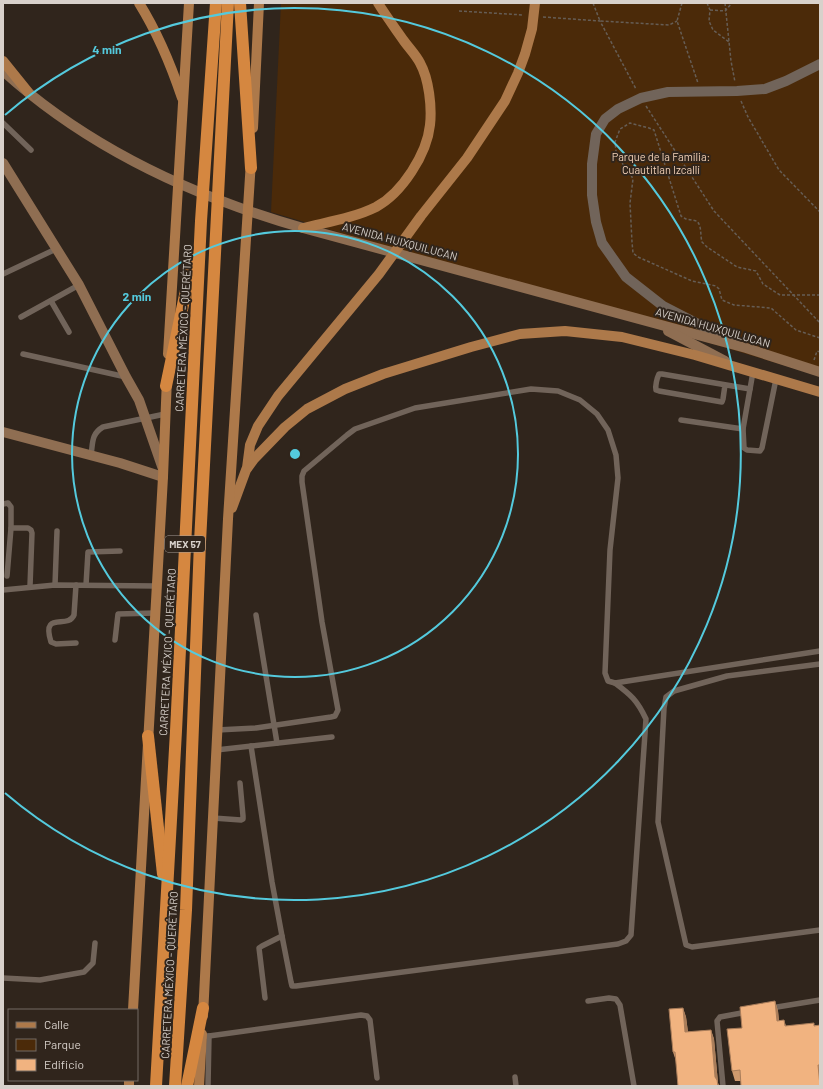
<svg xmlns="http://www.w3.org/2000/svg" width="823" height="1089" font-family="Barlow,sans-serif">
  <rect width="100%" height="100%" fill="#30251c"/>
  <!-- green -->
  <path fill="#4b2a09" d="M281,3H820V376L271,212Z"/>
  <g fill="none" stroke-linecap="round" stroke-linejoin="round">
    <!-- path -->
    <g stroke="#665d55" stroke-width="1.5" stroke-dasharray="3 2" stroke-linecap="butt">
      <path d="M593,3L600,21L669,25L677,21"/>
      <path d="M682,3L677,21L698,83"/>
      <path d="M707,3L710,10L709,21L713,30L729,42"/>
      <path d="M725,3L731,61L735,82"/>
      <path d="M710,10L725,11L732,3"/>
      <path d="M459,11L523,15"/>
      <path d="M543,17L600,21L636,89"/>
      <path d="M741,101L748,117L779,170L820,212"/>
      <path d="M646,106L714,211L820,323"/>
      <path d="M820,295H780L763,284L756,271L737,267L707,247L702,242C700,234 702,227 697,221L686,219L681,216L654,130L649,128L630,123L620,129L615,142L616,151L621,162L629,171L633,179L630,203L632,242L633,253L638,257L692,281L716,286L719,289L722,300L734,305L771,308L796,330L820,338"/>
      <path d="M814,360L817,351L820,352"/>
    </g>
    <!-- lane -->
    <g stroke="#71645a" stroke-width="5.5">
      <path d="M3,123L31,150"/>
      <path d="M3,274L56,249"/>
      <path d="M51,301L69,332"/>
      <path d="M21,317L79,285"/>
      <path d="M23,354L126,377"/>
      <path d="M725,385L723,399L722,402L659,391L656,390C655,386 657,378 659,374H662L750,389"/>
      <path d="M681,420L743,429L753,372"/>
      <path d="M743,429L744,448L747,450L760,451L762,448L776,379"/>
      <path d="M91,455C93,443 91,434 103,427L165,414"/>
      <path d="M3,504L8,503L11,507V528"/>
      <path d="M7,576L11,528H28L31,530L32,533L30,586"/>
      <path d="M55,585L57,531"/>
      <path d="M86,585L88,552L120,551"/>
      <path d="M3,590L55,585L157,586"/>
      <path d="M256,615L277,743"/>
      <path d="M115,640L118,614L155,613"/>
      <path d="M76,643L56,644L51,642C41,610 68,630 74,615L76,585"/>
      <path d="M820,664L727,676L674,691L666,697L664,708L658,822L686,945L692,947L820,930"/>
      <path d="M217,730L256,728L331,717L335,716L338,710L322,622L302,482V476L304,471L347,435L355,429L415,408L531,389L558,391L580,400L597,414L608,430L616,455L618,478L610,550L605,673L608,681L615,683L820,651"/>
      <path d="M251,746L272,882L282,936L262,946L259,948L265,998"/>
      <path d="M216,750L332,737"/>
      <path d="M213,818L241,820L243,819V816L240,783"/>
      <path d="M282,936L291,982L292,986H296L618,944L626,941L631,935L646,719C637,700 631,695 615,683"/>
      <path d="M3,978L40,980L84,972L93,963L95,943"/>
      <path d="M588,1001L609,998L616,999L620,1005L634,1086"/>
      <path d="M771,1008L820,1000"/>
      <path d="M205,1036H209L208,1086"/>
      <path d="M209,1036L361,1015L367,1016L370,1020L377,1078"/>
      <path d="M515,1077L516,1086"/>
      <path d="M723,1086L717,1021L720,1017L747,1012"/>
    </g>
    <!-- street -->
    <path stroke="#71645a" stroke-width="10" d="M735,343L663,306L626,277L602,243L596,222L592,195V164L596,134L605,119L618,109L641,98L668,92L737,91L765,89L786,81L820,64"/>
    <!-- secondary -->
    <g stroke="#8f6e52" stroke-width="10">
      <path d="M3,71C88,148 194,197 303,228L746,348L820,372"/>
      <path d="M3,163L79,285L126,377L139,400L163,469"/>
      <path d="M668,331L725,361"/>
      <path d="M3,432L120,463L163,477"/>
    </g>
    <!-- primary -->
    <g stroke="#ad794a" stroke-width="10">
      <path d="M139,3C157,32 171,65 182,98"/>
      <path d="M3,61L28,92"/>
      <path d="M253,128L259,3"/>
      <path d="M303,228C327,222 354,218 376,207C402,193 427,154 430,125C432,107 429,79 420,63C416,55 409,48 404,41C395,28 386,16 378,3"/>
      <path d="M168,354L189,3"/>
      <path d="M247,468L250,445L258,426L278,396L379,274L421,216L467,158L505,101L518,73L525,54L532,29L535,3"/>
      <path d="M232,508L246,470L254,459L285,427L307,409L345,389L383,374L471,347L520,334L565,331L622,337L695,355L820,392"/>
      <path d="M133,1010L163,477L167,378"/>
      <path d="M203,1016L228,519L251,161"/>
      <path d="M129,1086V1080"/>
      <path d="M199,1086L202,1034"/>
    </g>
    <!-- highway -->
    <g stroke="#d58740" stroke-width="12">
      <path d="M240,3L251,168"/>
      <path d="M166,386L193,257"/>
      <path d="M148,736L163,874"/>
      <path d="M156,1086L176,731L201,221L216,3"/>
      <path d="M175,1086L186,910L200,542L228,3"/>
      <path d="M187,1086L203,1008"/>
    </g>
  </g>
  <!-- wall -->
  <g fill="#cf9a6e">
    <path d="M775,1001L778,1011L779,1021L784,1020L786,1026L820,1025V1086L741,1081H735L732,1071L742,1028Z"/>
    <path d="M683,1008L686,1017L688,1032L711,1030L714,1039L718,1083L676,1061L673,1052Z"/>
  </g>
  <!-- shaded-wall -->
  <g fill="#a97d5a">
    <path d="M775,1001L778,1011L780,1031L777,1021Z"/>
    <path d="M683,1008L686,1017L689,1041L685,1032Z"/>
    <path d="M711,1030L714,1039L718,1083L720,1086H718L715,1077Z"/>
    <path d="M818,1065L820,1071V1085Z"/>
  </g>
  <!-- building -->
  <g fill="#f1b380" stroke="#a97d5a">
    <path d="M775,1001L777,1021L784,1020L785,1026L814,1023V1026L820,1025V1065H818L820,1086H741L740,1070L732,1071L727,1029L742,1028L740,1007Z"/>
    <path d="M683,1008L685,1032L711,1030L715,1077L717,1080L718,1086H678L675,1052H673L669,1009Z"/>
  </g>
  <!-- distance rings -->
  <g fill="none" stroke="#54cadd" stroke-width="2">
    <circle cx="295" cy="454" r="223"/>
    <path d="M5 115A446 446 0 1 1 5 793"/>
  </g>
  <g text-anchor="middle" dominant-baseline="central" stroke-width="4" stroke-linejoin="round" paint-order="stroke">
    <!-- shield labels -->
    <rect fill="#30251c" stroke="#a69d96" stroke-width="1" x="165" y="536" width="40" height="16" rx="3"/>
    <g font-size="10" font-weight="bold" fill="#d8d1cb">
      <text x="185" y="544">MEX 57</text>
    </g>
    <!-- park labels -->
    <g font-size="11" fill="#f4d2b8" stroke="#30251c">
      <text x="661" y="156">Parque de la Familia:<tspan x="661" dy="13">Cuautitlan Izcalli</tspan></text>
    </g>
    <!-- street labels -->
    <g font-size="11" fill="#d8d1cb" stroke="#30251c">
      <text transform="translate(400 241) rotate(15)">AVENIDA HUIXQUILUCAN</text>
      <text transform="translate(713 327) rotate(16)">AVENIDA HUIXQUILUCAN</text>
      <text transform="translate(183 328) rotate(-87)">CARRETERA MÉXICO - QUERÉTARO</text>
      <text transform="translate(167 652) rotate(-87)">CARRETERA MÉXICO - QUERÉTARO</text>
      <text transform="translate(169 975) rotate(-87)">CARRETERA MÉXICO - QUERÉTARO</text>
    </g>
  </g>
  <circle cx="295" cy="454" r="6" fill="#54cadd" stroke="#30251c" stroke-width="2"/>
  <g font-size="12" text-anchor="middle" font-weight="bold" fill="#54cadd" stroke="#30251c" stroke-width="4" stroke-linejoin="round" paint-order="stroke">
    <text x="107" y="54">4 min</text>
    <text x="137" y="301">2 min</text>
  </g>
  <!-- border -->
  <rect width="823" height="1089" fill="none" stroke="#d8d1cb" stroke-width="8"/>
  <!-- legend -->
  <rect x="8" y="1009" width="130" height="72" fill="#30251c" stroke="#736a62"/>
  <rect x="16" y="1022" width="20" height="6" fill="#ad794a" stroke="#736a62"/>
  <text x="44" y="1029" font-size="12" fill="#d8d1cb">Calle</text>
  <rect x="16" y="1039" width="20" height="12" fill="#4b2a09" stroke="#736a62"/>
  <text x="44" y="1049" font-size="12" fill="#d8d1cb">Parque</text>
  <rect x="16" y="1059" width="20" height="12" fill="#f1b380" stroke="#736a62"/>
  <text x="44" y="1069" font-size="12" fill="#d8d1cb">Edificio</text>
</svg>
